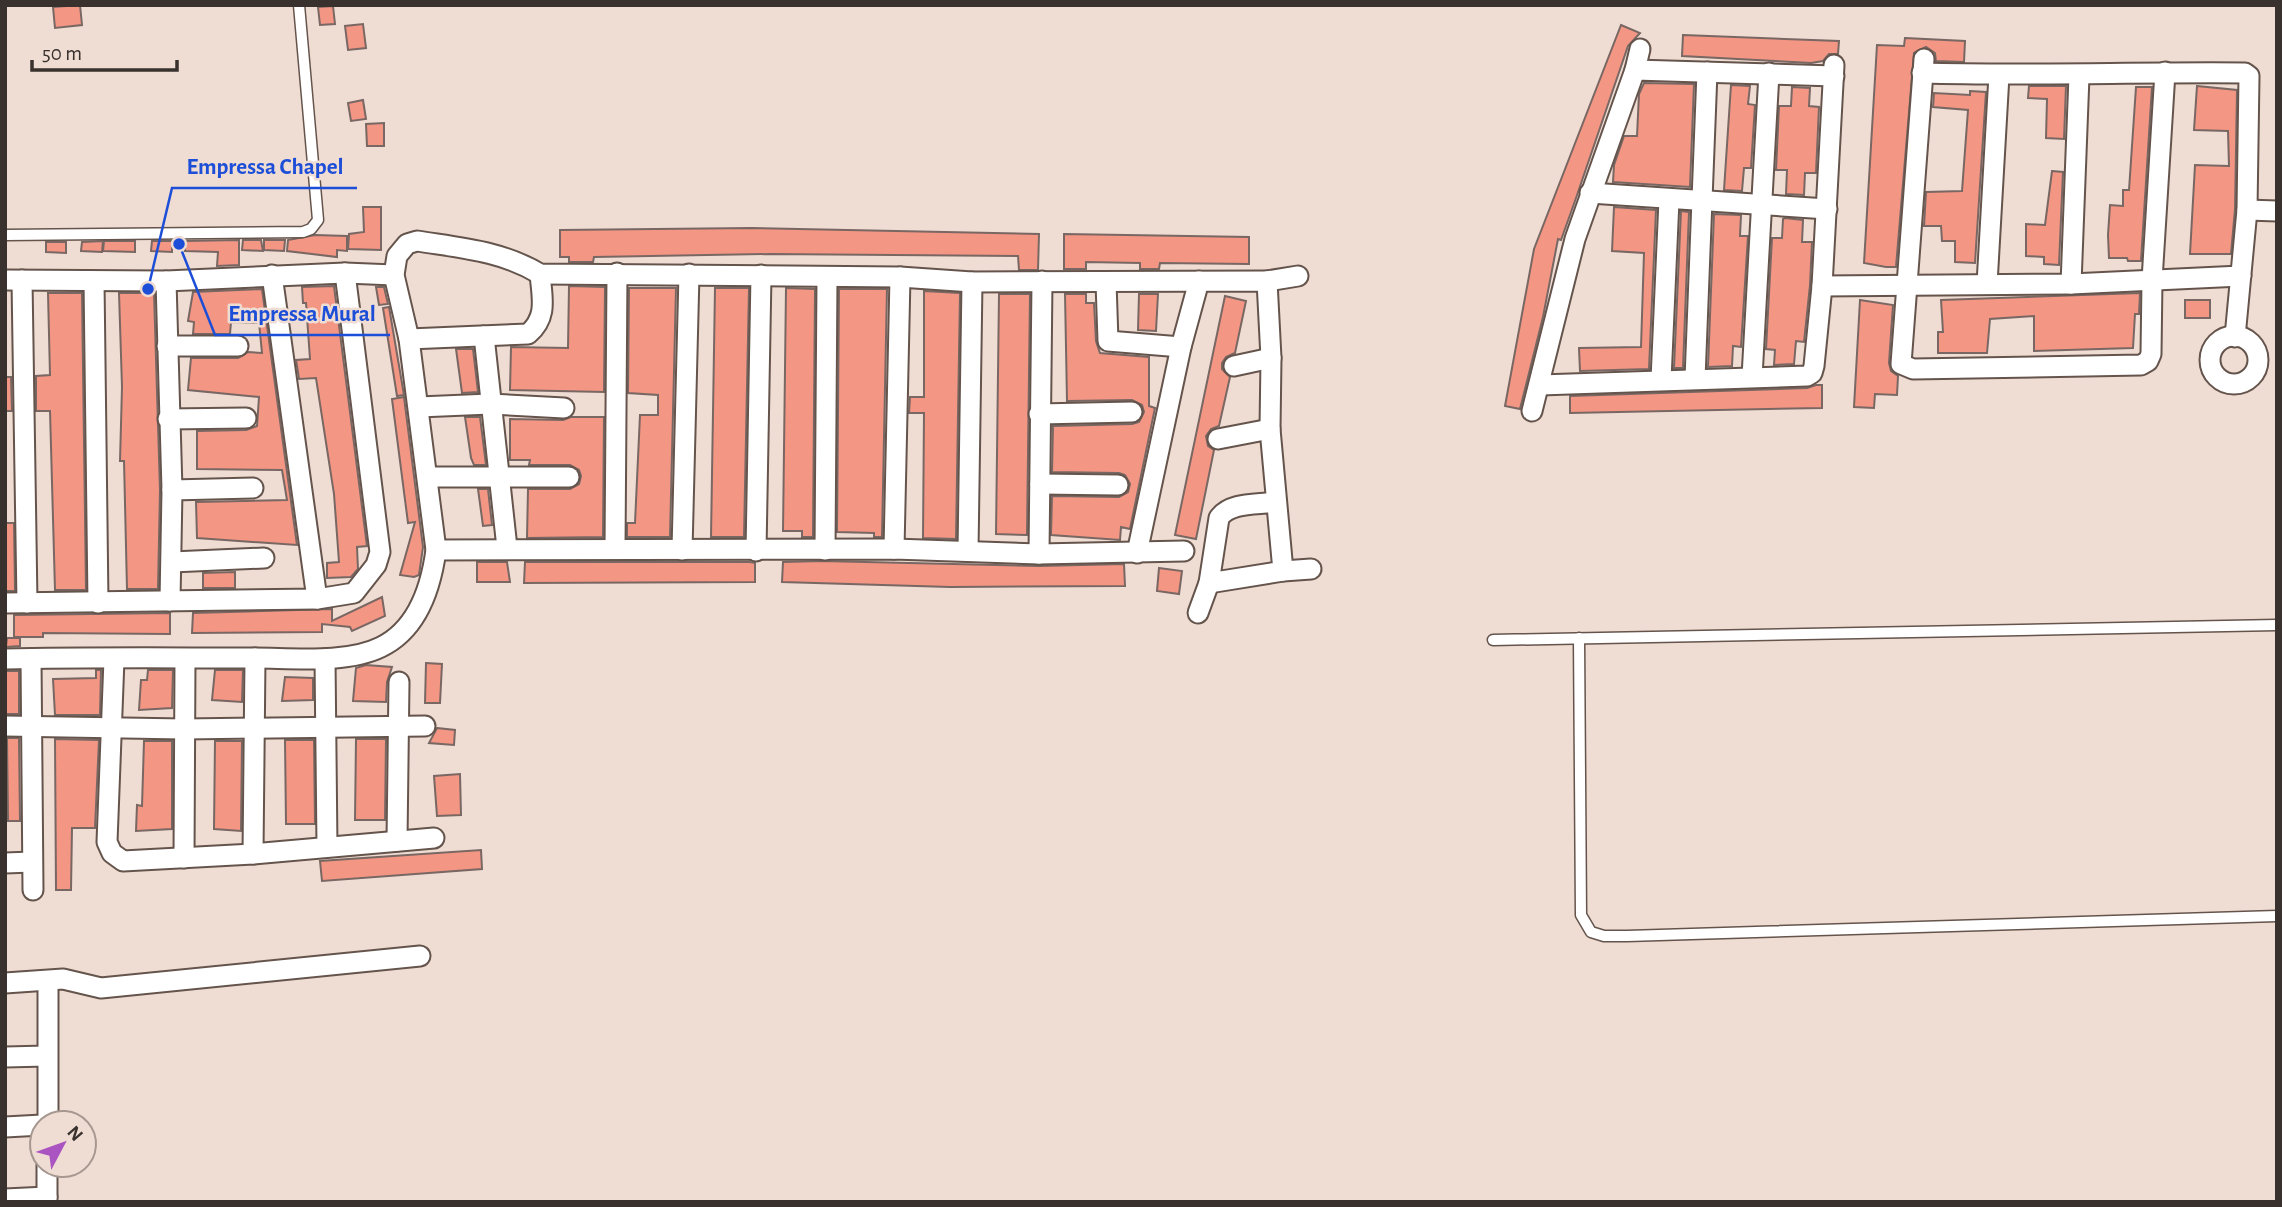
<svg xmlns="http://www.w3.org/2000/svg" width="2282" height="1207" font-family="'Alegreya Sans',sans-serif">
  <rect width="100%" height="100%" fill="#efddd3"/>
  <!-- building -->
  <g fill="#f49684" stroke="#796763" stroke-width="2">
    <path d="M80,5L82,25L55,28L53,7Z"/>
    <path d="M333,6L335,24L320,25L318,7Z"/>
    <path d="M363,24L366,48L348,50L345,26Z"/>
    <path d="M1621,25L1640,33L1628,46L1575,201L1561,240L1558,239L1543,317L1520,409L1505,406L1534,249Z"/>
    <path d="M1683,35L1839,41L1838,54H1829L1823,61L1811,63L1682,56Z"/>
    <path d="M1905,38L1965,41L1964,62L1936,61L1935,53L1926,47L1914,53L1896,267H1886L1864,263L1877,45L1904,46Z"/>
    <path d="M1644,83L1694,84L1690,187L1613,182L1614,165L1624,136H1637L1639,94Z"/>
    <path d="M1731,85L1750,86L1748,104L1755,105L1751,168H1744L1742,191L1724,190Z"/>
    <path d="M2029,86H2066L2064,139L2046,138L2047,99L2028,98Z"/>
    <path d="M2197,86L2237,90L2235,209L2231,254H2190L2195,165L2229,166L2228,131L2194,130Z"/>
    <path d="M1792,87L1810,88L1809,106L1819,107L1816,173H1805L1804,195L1786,194L1787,170H1776L1779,106H1791Z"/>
    <path d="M2136,87H2152L2141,261H2128L2127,258H2109L2108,235L2110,205L2123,206V190H2129Z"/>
    <path d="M1970,91L1986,92L1975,263L1955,262V241H1942L1941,226H1924L1926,192L1962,191L1968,110L1933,107L1934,93L1970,95Z"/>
    <path d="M363,100L366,119L351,121L348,103Z"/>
    <path d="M384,123V146H367L366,124Z"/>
    <path d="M2052,171L2063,172L2059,265L2044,264V257L2026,256V224L2045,225Z"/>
    <path d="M363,207H381V250L348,249L349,234L364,232Z"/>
    <path d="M1614,207L1656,210L1649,369L1580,371L1579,348L1641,347L1644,253L1612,251Z"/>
    <path d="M1681,211L1689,212L1683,368H1674Z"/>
    <path d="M1714,214L1741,215L1740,236H1748L1741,347L1733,346L1732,366L1708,367Z"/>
    <path d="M1785,218L1803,220L1802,242H1812L1810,285L1804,342L1796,341L1794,364L1774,365L1775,350L1766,349L1772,238H1782L1783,219Z"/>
    <path d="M752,228L1039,234L1038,270H1019L1018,256L770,254L594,257L593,262H569V257H560V230Z"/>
    <path d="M1064,234L1249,237V264L1160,263L1159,269H1140V263L1086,262V269H1064Z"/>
    <path d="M315,235L347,236V251L337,250V257L287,251L288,240Z"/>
    <path d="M239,240V265L217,266L218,252L185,251V241Z"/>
    <path d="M243,240H261L263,251L242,250Z"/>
    <path d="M264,240H285L284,251L264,250Z"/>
    <path d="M103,241L102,252L81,251L82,242Z"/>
    <path d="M104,241H135V252L103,251Z"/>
    <path d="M152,241H172V252L151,251Z"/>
    <path d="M46,242H66V253L46,252Z"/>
    <path d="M334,286L367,546L357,547L358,569L351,577L327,578V563L339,562L334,494L316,378L299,379L296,360L310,359L306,303H303L302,287Z"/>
    <path d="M569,286L605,287L604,392L510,390L511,347L568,348Z"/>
    <path d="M376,287H384L388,304L379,305Z"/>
    <path d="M629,288H676L670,537H627V523H635L640,415H658V395L628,393Z"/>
    <path d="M715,288H749L744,537H711Z"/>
    <path d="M786,288L815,289L813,537H802V531H783Z"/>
    <path d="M262,289L297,545L197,538L196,502L287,500L282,470L197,469V431L246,430L257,426L259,397L188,390L191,358H238L248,352L262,353L259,323L231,322L230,334H193L194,322L188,321L193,292Z"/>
    <path d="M839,289H887L882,537H874V533L837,532Z"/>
    <path d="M924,291L960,293L956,539L923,538L924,413H909L910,397H924Z"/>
    <path d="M48,293H82L86,590H55L50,411H36V376L50,375Z"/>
    <path d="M119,293H154L160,490L158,589H127L124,461H120L122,387Z"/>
    <path d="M2140,293L2139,314H2135L2133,348L2034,351V316L1990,319L1987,353H1938V332H1943L1941,300Z"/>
    <path d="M999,294H1030L1027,535L996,534Z"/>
    <path d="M1065,294H1086V303H1094L1096,341L1100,353L1149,357V406L1155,408L1130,529L1121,527L1120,540L1051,535L1052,496L1119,497L1128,492L1130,484L1125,475L1119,473L1052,472L1053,426L1132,424L1139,422L1144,412L1142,405L1132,400L1067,401Z"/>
    <path d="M1139,294H1158L1156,331L1138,330Z"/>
    <path d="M1225,296L1246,301L1235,353L1226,357L1222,363V369L1230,377L1219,426L1211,429L1206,436L1208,446L1214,450L1196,539L1175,535Z"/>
    <path d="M1860,300L1893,305L1889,363L1891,371L1898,376L1897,395L1875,394L1874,408L1854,407Z"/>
    <rect x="2185" y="300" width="25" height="18"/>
    <path d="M389,307L404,395L397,396L383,308Z"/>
    <path d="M456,349H473L478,392L462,393Z"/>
    <path d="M5,377H11L12,411H5Z"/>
    <path d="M1816,385H1822V408L1570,413V396L1807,388Z"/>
    <path d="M404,397L423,547L419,575L414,577L400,575L415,522L408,523L392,399Z"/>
    <path d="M465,417H480L486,465H474L471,458Z"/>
    <path d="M571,417H604L603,537L527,538L528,489H570L579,484L581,476L579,470L570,465H529L530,460H510V419L563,420Z"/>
    <path d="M478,489H488L492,525L483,526Z"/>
    <path d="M5,523H14L15,591H6Z"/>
    <path d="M822,561L1039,566L1124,564L1125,586L950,587L782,582L783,562Z"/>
    <path d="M477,562H507L510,582H477Z"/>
    <path d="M525,562H750L755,563V582L524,583Z"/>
    <path d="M1159,568L1182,571L1179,594L1157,591Z"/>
    <path d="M235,572V588H203V573Z"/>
    <path d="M382,597L385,616L352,631L350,627L322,624V632L192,633L193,613L332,609V621Z"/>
    <path d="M170,613V634L43,633V637H14V615Z"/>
    <path d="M7,638H20V646L6,647Z"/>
    <path d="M426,663L442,664L440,703H425Z"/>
    <path d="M366,665L392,667L387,682L386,702L353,701L356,668Z"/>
    <path d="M96,670H101L100,715H55L53,679L96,678Z"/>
    <path d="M148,670H173L172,708L139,710L141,680H147Z"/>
    <path d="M215,670H243L242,702L212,700Z"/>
    <rect x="6" y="671" width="13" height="43"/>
    <path d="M285,677L313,678V700L282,701Z"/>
    <path d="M437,728L455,730L454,745L429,743Z"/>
    <path d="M7,738H19L20,821H8Z"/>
    <path d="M55,739L99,740L95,828H72L71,890H56Z"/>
    <path d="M356,739H386L385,820H355Z"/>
    <path d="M285,740H314L315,824H286Z"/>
    <path d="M144,741H172V829L136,831L137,805L142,806Z"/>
    <path d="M215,741H242L241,831L214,829Z"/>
    <path d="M460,774L461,815L437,816L434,776Z"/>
    <path d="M481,850L482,869L322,881L320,861Z"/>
  </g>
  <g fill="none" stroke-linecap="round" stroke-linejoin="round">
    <!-- lane casing -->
    <g stroke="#64544c" stroke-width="13">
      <g id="lane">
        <path d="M5,235L303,232L311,229L318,220L299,5"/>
        <path d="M1579,638L1581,915L1591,932L1604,936H1627L2277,916"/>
        <path d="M1493,640L2277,625"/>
      </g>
    </g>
    <!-- street casing -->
    <g stroke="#64544c" stroke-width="23">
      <g id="street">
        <path d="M1924,59L1901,364L1913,369L2141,365L2148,361L2151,354L2152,280L2165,72"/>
        <path d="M1834,65L1822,286L2071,284L2241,276"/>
        <path d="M1635,70L1640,49"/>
        <path d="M1922,73C2030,76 2137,72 2245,73L2249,76L2247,210L2235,337"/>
        <path d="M1590,193L1827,209"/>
        <path d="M2247,210L2277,211"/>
        <path d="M272,275L317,599"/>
        <path d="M5,280L166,281L345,273L394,275"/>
        <path d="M22,280L27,603"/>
        <path d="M94,281L98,603"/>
        <path d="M166,281L172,490L170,601"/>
        <path d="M1267,281L1298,276"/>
        <path d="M1106,282L1108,341L1181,347"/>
        <path d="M1987,284L1999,75"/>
        <path d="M2071,284L2079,76"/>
        <circle cx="2234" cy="360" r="24"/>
        <path d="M484,336L507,548"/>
        <path d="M409,339L528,334C548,317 542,298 540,274"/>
        <path d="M167,346H238"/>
        <path d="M1234,366L1271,358"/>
        <path d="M1752,377L1769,73"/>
        <path d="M1695,379L1707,72"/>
        <path d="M1661,380L1669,200"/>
        <path d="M1540,385L1807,376L1812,373L1814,366L1822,286"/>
        <path d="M419,407L490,404L564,408"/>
        <path d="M1532,411L1575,239L1635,70L1834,76"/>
        <path d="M1039,414L1132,412"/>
        <path d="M168,419L246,418"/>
        <path d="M1218,439L1270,429"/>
        <path d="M428,477H569"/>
        <path d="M1040,484L1118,485"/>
        <path d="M172,490L253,488"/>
        <path d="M615,549L617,273"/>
        <path d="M894,549L900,277"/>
        <path d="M436,550L894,549L1039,554L1184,551"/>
        <path d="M682,550L689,274"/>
        <path d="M825,550L827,278"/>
        <path d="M756,551L761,275"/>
        <path d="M968,551L972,282"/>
        <path d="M1137,553L1181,347L1199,281"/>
        <path d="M1039,554L1042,281"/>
        <path d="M172,562L264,558"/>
        <path d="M1283,571L1311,569"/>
        <path d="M5,603L317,599L354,593L376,565L380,552L345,273"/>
        <path d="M1198,613L1209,583"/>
        <path d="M5,659C88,657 172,658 255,658C292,658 347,664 381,647C418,629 431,587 436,550L409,339L394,275L397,256L407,244L417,241C461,248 502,251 540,274L900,277L972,282L1267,281L1271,358L1270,429L1283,571L1209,583L1219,518C1230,502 1257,505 1275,502"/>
        <path d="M31,659L33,890"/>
        <path d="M114,659L107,842L112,853L123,861L253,854L434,838"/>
        <path d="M325,659L327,847"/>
        <path d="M5,726L184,729L425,726"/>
        <path d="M397,841L399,682"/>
        <path d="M253,854L255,658"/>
        <path d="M184,858L185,659"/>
        <path d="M5,863L32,862"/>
        <path d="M48,982V1123"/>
        <path d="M5,983L63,979L101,988L420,956"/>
        <path d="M5,1057L47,1056"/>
        <path d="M5,1127L42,1125"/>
        <path d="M5,1199L47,1197"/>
        <path d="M47,1202V1165"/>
      </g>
    </g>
    <!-- lane -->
    <use href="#lane" stroke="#fff" stroke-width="10"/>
    <!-- street -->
    <use href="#street" stroke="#fff" stroke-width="19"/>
  </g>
  <!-- callouts -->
  <path fill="none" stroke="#1d4ed8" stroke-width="2.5" d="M148 289L172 188H357M179 244L215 335H390"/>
  <g fill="#1d4ed8" stroke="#efddd3" stroke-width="2.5">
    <circle cx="148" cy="289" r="7"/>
    <circle cx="179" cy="244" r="7"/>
  </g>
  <g font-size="23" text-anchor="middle" font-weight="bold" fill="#1d4ed8" stroke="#efddd3" stroke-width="5" stroke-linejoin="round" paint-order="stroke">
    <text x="265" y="174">Empressa Chapel</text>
    <text x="302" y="321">Empressa Mural</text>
  </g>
  <!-- border -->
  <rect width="2282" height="1207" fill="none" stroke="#38312d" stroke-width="14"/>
  <!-- north arrow -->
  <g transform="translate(63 1144) rotate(49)"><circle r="33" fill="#efddd3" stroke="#a69891" stroke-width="2"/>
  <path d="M0-5L12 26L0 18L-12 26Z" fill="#aa54c2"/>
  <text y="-10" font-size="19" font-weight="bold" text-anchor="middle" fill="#38312d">N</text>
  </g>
  <!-- scale -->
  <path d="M32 60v10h145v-10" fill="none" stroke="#38312d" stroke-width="3.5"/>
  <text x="42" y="60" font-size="21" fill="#38312d" stroke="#efddd3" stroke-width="5" paint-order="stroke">50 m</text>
</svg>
